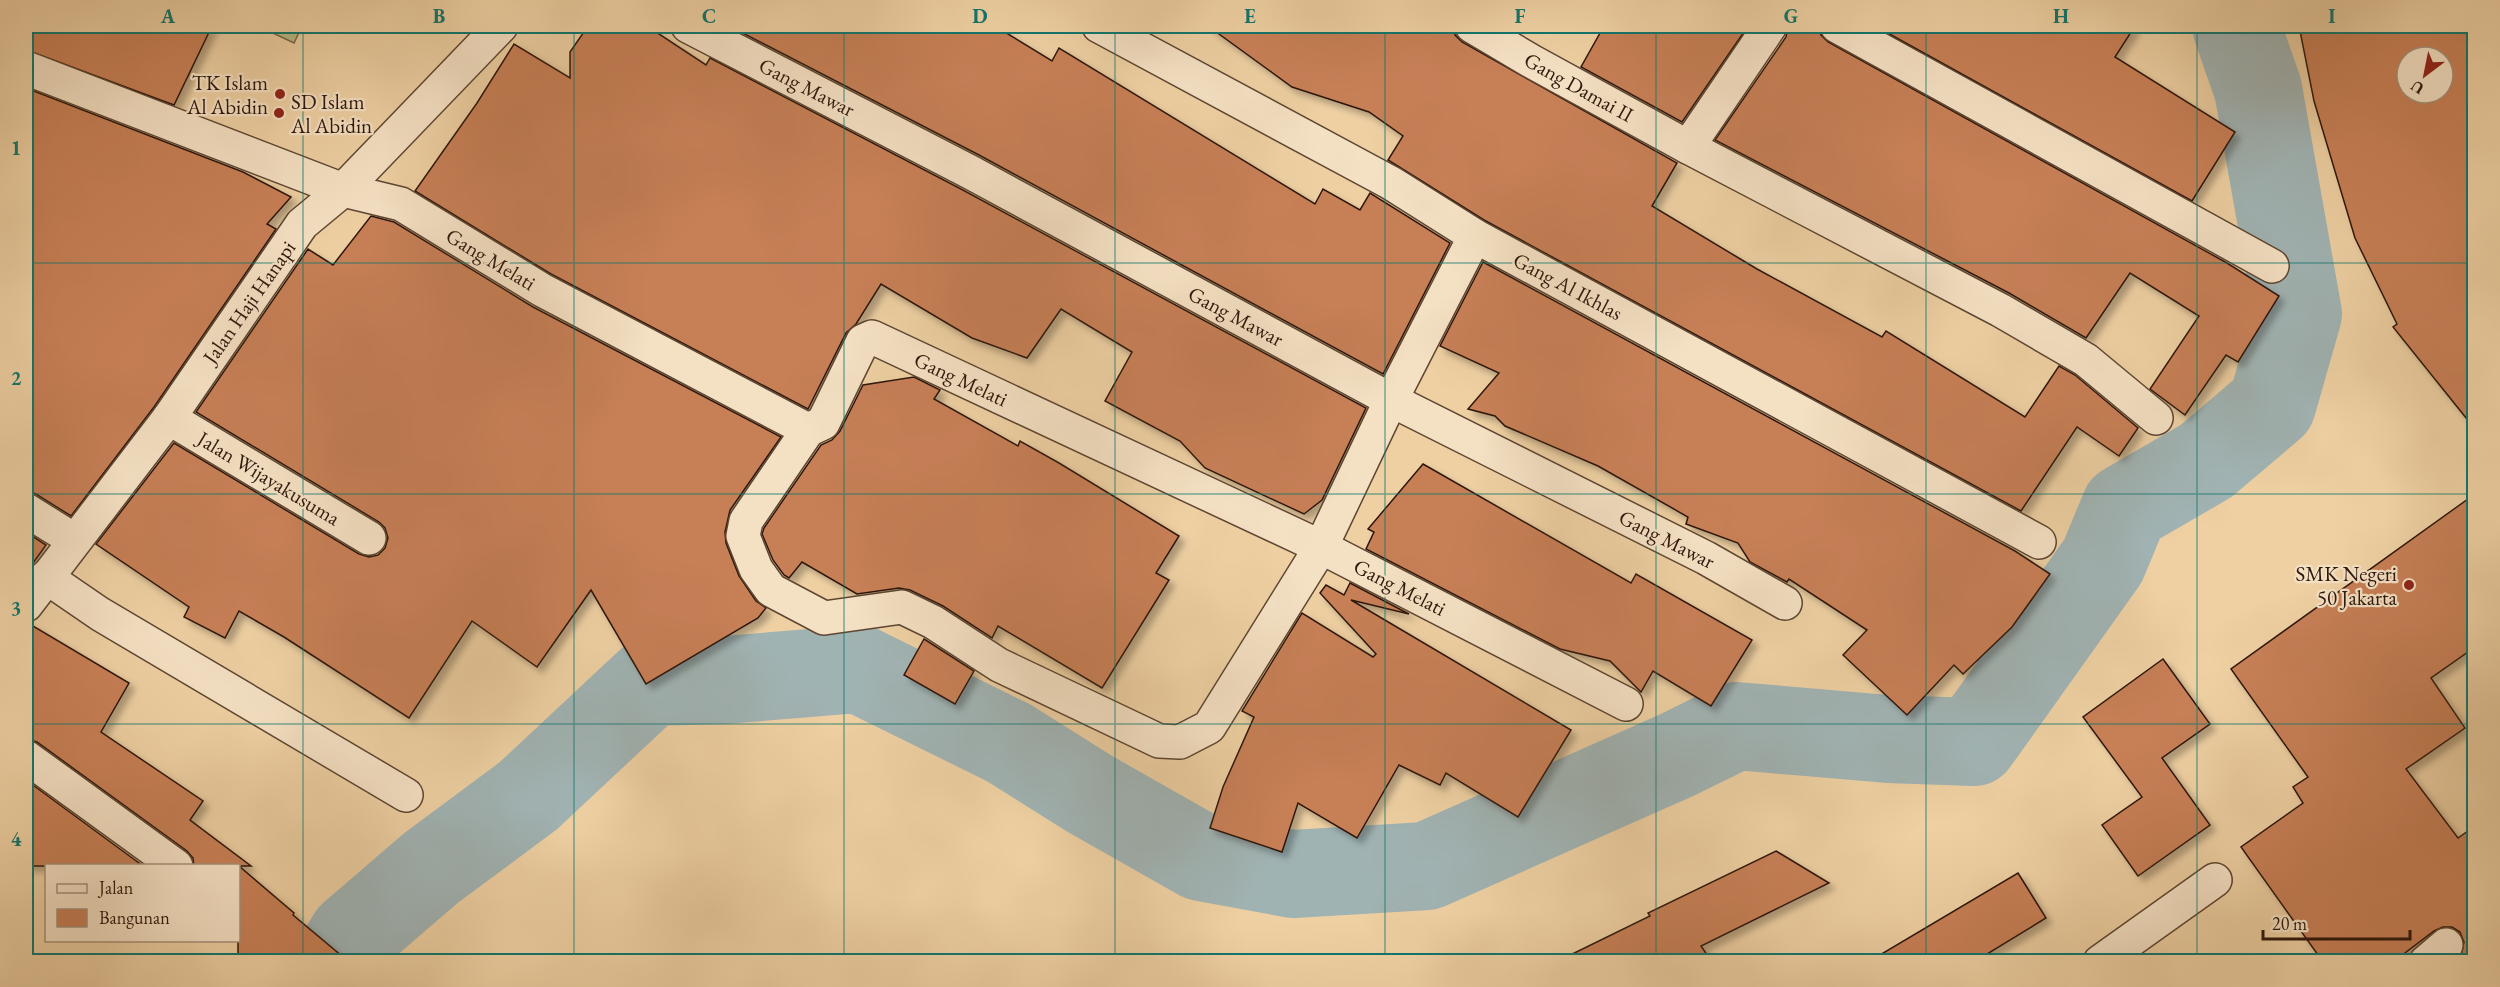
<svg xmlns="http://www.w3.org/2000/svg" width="2500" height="987" font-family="'EB Garamond',serif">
  <defs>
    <filter id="shadow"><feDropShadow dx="5.5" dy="5.5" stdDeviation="3" flood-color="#0004"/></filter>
  </defs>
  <rect width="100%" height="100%" fill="#eed0a3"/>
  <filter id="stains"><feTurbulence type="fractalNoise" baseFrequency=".00333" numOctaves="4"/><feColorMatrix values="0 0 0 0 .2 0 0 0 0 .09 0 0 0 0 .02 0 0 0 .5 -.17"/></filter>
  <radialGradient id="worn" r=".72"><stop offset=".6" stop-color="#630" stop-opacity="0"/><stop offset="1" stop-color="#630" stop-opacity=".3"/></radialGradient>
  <!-- green -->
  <path fill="#b9bb85" stroke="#746a48" stroke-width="1.5" d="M258,26H302L294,43Z"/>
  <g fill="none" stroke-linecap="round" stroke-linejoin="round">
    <!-- river -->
    <path stroke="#a0b3b3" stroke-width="88" d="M336,962L352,936L431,868L528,796L650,682L725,680L859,669L1009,743L1090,794L1201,857L1293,874L1427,866L1677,755L1736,726L1888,739L1974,742L2103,561L2125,508L2206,461L2272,405L2298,314L2258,89L2236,26"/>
  </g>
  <!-- building -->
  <g fill="#c77f57" stroke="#2e180c" stroke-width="1.5" fill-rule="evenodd" filter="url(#shadow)">
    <path d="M26,26H212L174,105L26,50Z"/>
    <path d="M588,26H647L706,65L710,58L961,189L1366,408L1322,500L1304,514L1205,468L1180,441L1105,401L1132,352L1061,309L1027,358L972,338L881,284L856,324L846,333L808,409L551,274L415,191L477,103L514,44L570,78V52Z"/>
    <path d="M734,26H995L1052,61L1059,48L1315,204L1323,189L1360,210L1370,193L1450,243L1383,374L979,155L733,28Z"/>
    <path d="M1208,26H1453L1455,35L1462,42L1677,163L1652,206L1757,269L1882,337L1886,331L2025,417L2059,366L2075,375L2138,428L2119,456L2077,427L2021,511L1484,220L1388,160L1403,136L1369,112L1292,87Z"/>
    <path d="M1604,26H1748L1682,122L1581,67Z"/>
    <path d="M1788,26H1818L1821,35L1828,42L2227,263L2279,296L2238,362L2226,355L2185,415L2150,389L2199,316L2130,273L2086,338L2009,293L1715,140L1786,37Z"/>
    <path d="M1875,26H2135L2115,57L2235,132L2192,201Z"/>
    <path d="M2299,26H2475V429L2393,327L2397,324L2355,238L2314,101ZM2407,57H2443V93H2407Z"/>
    <path d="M26,88L243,172L291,197L267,224L276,229L154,407L71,516L36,494L26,491Z"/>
    <path d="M371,216L394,222L533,307L781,437L730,510L725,532L726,543L739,576L756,601L766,608L758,618L646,684L591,590L537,667L472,621L409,718L284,637L239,611L225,638L184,617L189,607L96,544L174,443L359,554L369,557L378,555L385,548L388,538L385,528L379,522L196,412L308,249L333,265Z"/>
    <path d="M1483,262L2015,551L2050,574L2012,627L1963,674L1954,665L1907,715L1843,655L1867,630L1789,579L1787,582L1750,562L1738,543L1686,524L1688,517L1598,466L1505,426L1495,416L1468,409L1499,373L1440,346Z"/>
    <path d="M914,377L940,390L934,399L1018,446L1020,441L1059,463L1179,536L1156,573L1169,580L1102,688L998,626L992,638L943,606L910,590L899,588L857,594L802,562L789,578L784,575L773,560L762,534L764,528L821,445L832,440L840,431L863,385Z"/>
    <path d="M1423,464L1631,583L1636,574L1752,640L1711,706L1653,671L1641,692L1610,661L1560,649L1366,549L1374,532L1368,529Z"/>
    <path d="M2475,494V647L2431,678L2465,728L2406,769L2458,838L2475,826V962H2466L2461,955L2464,942L2460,932L2452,927H2443L2434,931L2393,962H2323L2241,847L2303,803L2293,787L2308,777L2231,669Z"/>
    <path d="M26,532L46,545L26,573Z"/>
    <path d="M1350,583L1409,614L1351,600L1571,730L1518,817L1446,773L1440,785L1399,765L1357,838L1298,803L1282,852L1210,828L1223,787L1254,717L1242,711L1302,613L1373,657L1376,654L1320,593L1326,585L1344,595Z"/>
    <path d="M26,623H28L129,683L101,732L203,801L190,820L251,866H239L294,913L293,915L349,962H238V866H194L193,858L187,851L37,742L26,739Z"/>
    <path d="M924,639L974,671L955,704L904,675Z"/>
    <path d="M2163,659L2210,724L2162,758L2210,825L2138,876L2102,825L2142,797L2083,717Z"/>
    <path d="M26,780L143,866H26Z"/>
    <path d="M1776,851L1829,883L1701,946L1712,962H1556L1650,916L1648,913Z"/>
    <path d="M2018,873L2046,918L1974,962H1868Z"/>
  </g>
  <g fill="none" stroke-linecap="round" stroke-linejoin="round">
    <!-- minor casing -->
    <g stroke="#5e4632" stroke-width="36">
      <g id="minor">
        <path d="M688,26L970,172L1391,400L1706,558L1785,603"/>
        <path d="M1099,26L1391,183L1475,236L2039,542"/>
        <path d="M1472,26L1531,61L1688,147L2000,310L2086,360L2156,418"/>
        <path d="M1837,26L2272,266"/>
        <path d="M26,68L343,190L401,204L542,290L808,430L823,423L863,341L872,337L1321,547L1626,704"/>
        <path d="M1688,147L1770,26"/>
        <path d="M169,418L369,538"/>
        <path d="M808,430L746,521L743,536L756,569L771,590L824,618L902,607L933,622L999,665L1159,741L1180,742L1209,727L1321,547L1391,400L1475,236"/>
        <path d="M26,510L74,540"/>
        <path d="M46,577L100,614L406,795"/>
        <path d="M26,605L169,418L302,224L343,190L501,26"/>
        <path d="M26,757L176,866"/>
        <path d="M2100,962L2215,880"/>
        <path d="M2426,962L2446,945"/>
      </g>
    </g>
    <!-- minor -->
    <use href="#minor" stroke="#f4e0c3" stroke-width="33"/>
  </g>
  <!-- grid -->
  <path fill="none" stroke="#0f766e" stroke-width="1.5" stroke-opacity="0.55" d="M303,26V962M574,26V962M844,26V962M1115,26V962M1385,26V962M1656,26V962M1926,26V962M2197,26V962M26,263H2474M26,494H2474M26,724H2474"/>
  <!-- markers -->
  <g fill="#8f2418" stroke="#f4e0c3" stroke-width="2">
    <circle cx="280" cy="94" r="6"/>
    <circle cx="279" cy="113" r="6"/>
    <circle cx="2409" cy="585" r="6"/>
  </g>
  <g text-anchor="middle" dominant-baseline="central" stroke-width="4.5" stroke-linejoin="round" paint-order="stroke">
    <!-- poi labels -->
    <g font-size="21" fill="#2e180c" stroke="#f4e0c3" text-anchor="end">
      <text x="268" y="82">TK Islam<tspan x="268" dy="24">Al Abidin</tspan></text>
      <text x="291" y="101" text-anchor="start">SD Islam<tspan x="291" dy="24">Al Abidin</tspan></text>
      <text x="2397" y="573">SMK Negeri<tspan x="2397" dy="24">50 Jakarta</tspan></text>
    </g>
    <!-- street labels -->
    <g font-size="21" fill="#2e180c" stroke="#f4e0c3">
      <text transform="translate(807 87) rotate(27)">Gang Mawar</text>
      <text transform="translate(1579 87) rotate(29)">Gang Damai II</text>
      <text transform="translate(491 259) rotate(31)">Gang Melati</text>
      <text transform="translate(1568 286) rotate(28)">Gang Al Ikhlas</text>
      <text transform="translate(249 302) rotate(-55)">Jalan Haji Hanapi</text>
      <text transform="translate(1236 316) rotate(28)">Gang Mawar</text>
      <text transform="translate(961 379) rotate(25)">Gang Melati</text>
      <text transform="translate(269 478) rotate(31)">Jalan Wijayakusuma</text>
      <text transform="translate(1667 539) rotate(27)">Gang Mawar</text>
      <text transform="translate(1400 587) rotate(27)">Gang Melati</text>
    </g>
  </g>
  <!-- margin -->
  <rect width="2500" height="987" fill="none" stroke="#eed0a3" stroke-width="66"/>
  <!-- legend -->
  <rect x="45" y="864" width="195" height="78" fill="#f4e0c3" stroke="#a5907a" stroke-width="1.5"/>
  <rect x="57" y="884" width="30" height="9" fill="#f4e0c3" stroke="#a5907a" stroke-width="1.5"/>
  <text x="99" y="894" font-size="18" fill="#2e180c">Jalan</text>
  <rect x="57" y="909" width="30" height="18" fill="#c77f57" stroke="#a5907a" stroke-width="1.5"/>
  <text x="99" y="924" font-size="18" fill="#2e180c">Bangunan</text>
  <!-- north arrow -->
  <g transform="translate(2425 75) rotate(212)"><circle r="28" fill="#f4e0c3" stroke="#a5907a" stroke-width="1.5"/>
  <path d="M0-4.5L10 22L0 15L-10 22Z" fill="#8f2418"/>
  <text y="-9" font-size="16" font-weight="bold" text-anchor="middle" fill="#2e180c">U</text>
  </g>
  <!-- scale -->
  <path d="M2263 930v9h147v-9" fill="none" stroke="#2e180c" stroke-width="3"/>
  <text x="2272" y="930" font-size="18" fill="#2e180c" stroke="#f4e0c3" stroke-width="4.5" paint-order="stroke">20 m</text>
  <rect x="33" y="33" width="2434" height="921" fill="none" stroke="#0f766e" stroke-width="2"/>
  <g font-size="20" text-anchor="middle" font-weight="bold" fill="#0f766e">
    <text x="168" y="23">A</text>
    <text x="439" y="23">B</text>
    <text x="709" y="23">C</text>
    <text x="980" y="23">D</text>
    <text x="1250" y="23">E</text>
    <text x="1520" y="23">F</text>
    <text x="1791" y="23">G</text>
    <text x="2061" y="23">H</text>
    <text x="2332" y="23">I</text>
    <text x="16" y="155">1</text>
    <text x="16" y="385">2</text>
    <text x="16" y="615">3</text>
    <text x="16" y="846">4</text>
  </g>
  <rect width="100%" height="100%" filter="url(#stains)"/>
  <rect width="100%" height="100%" fill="url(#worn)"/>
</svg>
